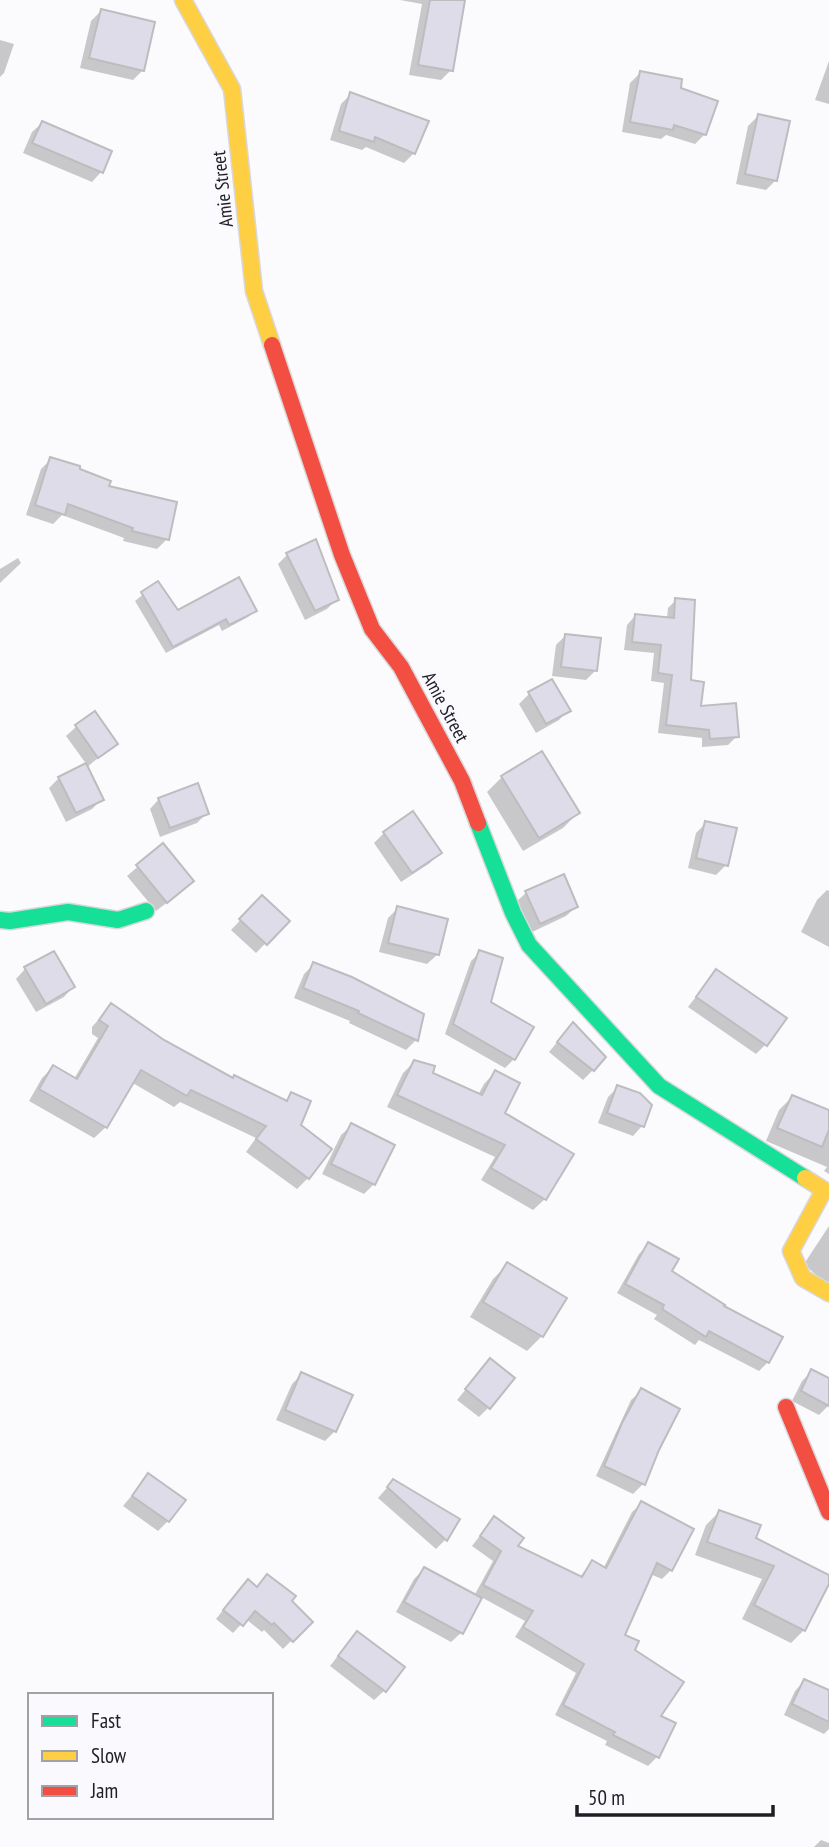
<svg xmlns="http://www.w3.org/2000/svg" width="829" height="1847" font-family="'PT Sans Narrow',sans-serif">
  <rect width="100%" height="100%" fill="#fbfafd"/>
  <!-- shadow -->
  <g fill="#0003">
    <path d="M400,0H464L451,70L441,80L409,75L422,4Z"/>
    <path d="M101,11L143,70L133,80L80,68L91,21Z"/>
    <path d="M0,40L14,44L4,73L0,77Z"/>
    <path d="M829,61V104L815,100Z"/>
    <path d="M640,73L679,89L705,134L695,144L666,135L661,139L622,132L630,83Z"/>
    <path d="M351,94L414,153L404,163L366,147L362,150L330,140L341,104Z"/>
    <path d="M758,116L776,180L766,190L736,184L748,126Z"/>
    <path d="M42,123L101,172L92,182L23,153L32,132Z"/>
    <path d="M51,459L107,488L167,539L157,549L123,541L124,538L62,515L53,524L26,515L41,469Z"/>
    <path d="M287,555L337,599L327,609L305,620L278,564Z"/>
    <path d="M18,558L21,563L0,583V569Z"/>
    <path d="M157,583L177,612L255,610L248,617L222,631L219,625L166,653L135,601Z"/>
    <path d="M676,600L689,682L699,708L737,736L728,745L702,747V738L658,733L664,683L651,681L654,653L624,650L627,625L635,616L667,619L668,608Z"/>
    <path d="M566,635L596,670L586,680L552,676L556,645Z"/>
    <path d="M552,681L568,710L559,720L536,733L519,704L529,694Z"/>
    <path d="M76,727L116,743L86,768L101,800L92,809L66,822L49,788L59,778L87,765L66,736Z"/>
    <path d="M541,753L578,813L563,828L523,851L487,792L502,777Z"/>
    <path d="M159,799L207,813L197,823L160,837L150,809Z"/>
    <path d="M706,823L726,865L716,875L688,868L696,833Z"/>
    <path d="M384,833L439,853L430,863L401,882L374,843Z"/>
    <path d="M163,845L182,891L156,911L127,876Z"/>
    <path d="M827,890L829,891V947L801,932L817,900Z"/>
    <path d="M526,893L576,907L566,916L530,933L516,902Z"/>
    <path d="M262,897L287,921L256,953L231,930Z"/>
    <path d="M398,908L445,920L437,955L427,964L379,952L388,918Z"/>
    <path d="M480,952L489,1003L514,1059L505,1068L445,1034L471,961Z"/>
    <path d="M314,964L422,1015L416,1040L406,1050L349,1023L350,1021L294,998L304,974Z"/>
    <path d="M25,969L73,987L64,997L36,1012L16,979Z"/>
    <path d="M716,971L766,1044L756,1054L688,1007Z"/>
    <path d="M111,1005L163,1041L232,1079L285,1101L292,1094L308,1178L297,1189L246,1152L256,1138L180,1102L174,1107L131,1082L106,1127L94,1138L29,1101L42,1078L53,1067L74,1079L98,1038L92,1034V1027Z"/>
    <path d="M564,1034L593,1070L583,1080L549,1052Z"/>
    <path d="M415,1061L431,1074L478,1095L484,1084L495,1072L502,1113L545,1199L533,1210L481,1180L495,1157L387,1107L403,1073Z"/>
    <path d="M618,1087L642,1126L633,1136L598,1123L608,1097Z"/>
    <path d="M792,1097L829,1112V1174L824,1171L827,1167L766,1141L779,1110Z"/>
    <path d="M351,1126L374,1184L364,1194L322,1174L341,1135Z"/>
    <path d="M829,1226V1287L804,1264Z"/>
    <path d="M648,1245L669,1272L768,1362L759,1371L699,1340L695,1345L654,1319L657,1315L617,1293L639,1254Z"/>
    <path d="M508,1264L564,1298L542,1336L527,1351L470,1317L493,1279Z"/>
    <path d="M490,1360L489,1407L479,1417L457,1400Z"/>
    <path d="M812,1371L829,1380V1405L819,1415L792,1401L802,1381Z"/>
    <path d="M302,1374L335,1431L325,1441L276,1420L292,1384Z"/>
    <path d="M641,1391L657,1450L643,1484L633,1494L596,1476L631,1400Z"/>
    <path d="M148,1476L168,1521L158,1531L123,1506Z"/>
    <path d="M393,1481L446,1539L436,1549L378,1498Z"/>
    <path d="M642,1503L671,1570L662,1579L650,1574L622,1635L632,1650L658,1716L657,1757L648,1766L605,1745L607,1741L555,1715L576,1673L515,1637L525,1621L481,1597L461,1633L451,1642L396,1612L414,1579L424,1569L474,1596L493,1561L472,1546L494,1518L515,1547L579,1578L592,1562L603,1569L632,1512Z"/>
    <path d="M719,1512L754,1539L829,1577L804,1630L791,1643L742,1619L762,1579L695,1555L706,1525Z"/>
    <path d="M259,1584L289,1601L310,1622L283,1649L264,1630L262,1632L246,1619L233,1633L216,1619L239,1590L256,1588Z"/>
    <path d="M348,1643L384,1691L374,1700L330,1666Z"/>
    <path d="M804,1681L829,1692V1729L824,1734L784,1715L795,1691Z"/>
    <path d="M821,1840L829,1843V1847H814Z"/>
  </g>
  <!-- building -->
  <g fill="#dfdcea" stroke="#bdbcbf" stroke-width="2">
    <path d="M430,0H465L453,71L418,65Z"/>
    <path d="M101,9L155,22L144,71L89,58Z"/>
    <path d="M640,71L682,79L681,88L718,101L706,135L674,125L673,130L630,122Z"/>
    <path d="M350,92L429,121L415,154L375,137L374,142L339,131Z"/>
    <path d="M758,114L790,121L777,181L745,174Z"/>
    <path d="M42,121L112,151L103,173L32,143Z"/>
    <path d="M50,457L80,466V469L111,481L109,486L177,502L169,540L132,531L133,528L68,504L65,515L35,505Z"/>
    <path d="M316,539L339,600L315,611L286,553Z"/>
    <path d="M239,577L257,611L229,625L226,619L173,647L141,592L158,581L178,610Z"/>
    <path d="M675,598L695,600L691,680L704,682L701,706L736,703L739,737L710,739L709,730L666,725L672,675L658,673L661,645L632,642L635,614L674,618Z"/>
    <path d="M565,634L601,638L597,671L561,667Z"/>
    <path d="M552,679L571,711L546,724L528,692Z"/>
    <path d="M95,711L118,744L98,758L75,725Z"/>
    <path d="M542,751L580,813L539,838L501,776Z"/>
    <path d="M86,763L104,800L76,813L58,777Z"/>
    <path d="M198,783L209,814L170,828L158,798Z"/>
    <path d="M413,811L442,853L412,873L383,832Z"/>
    <path d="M705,821L737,828L728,866L696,858Z"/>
    <path d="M163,843L194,881L167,903L136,865Z"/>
    <path d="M564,874L578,907L540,924L525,891Z"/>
    <path d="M262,895L290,921L267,945L239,919Z"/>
    <path d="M397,906L448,919L439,955L388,943Z"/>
    <path d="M479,950L503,958L491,1002L534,1027L515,1060L453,1024Z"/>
    <path d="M54,951L75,987L46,1004L24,967Z"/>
    <path d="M313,962L352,977L424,1014L418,1041L358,1013L359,1011L303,988Z"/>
    <path d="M716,969L787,1018L767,1046L696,997Z"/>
    <path d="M111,1003L164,1040L233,1078L234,1075L287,1101L291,1092L311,1101L301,1125L332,1149L309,1179L256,1139L266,1126L191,1090L187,1096L141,1070L107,1128L39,1089L53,1065L77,1079L108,1026L99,1020Z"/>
    <path d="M573,1022L606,1057L594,1071L557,1042Z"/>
    <path d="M414,1060L435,1066L433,1073L482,1095L495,1070L520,1083L505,1113L574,1154L546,1200L491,1168L505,1145L397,1095Z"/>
    <path d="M617,1085L640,1093L652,1105L644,1127L607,1113Z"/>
    <path d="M792,1095L829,1110V1130L822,1147L777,1128Z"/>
    <path d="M351,1123L395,1145L375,1185L331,1164Z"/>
    <path d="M648,1242L679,1259L672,1271L725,1305L724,1306L783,1337L769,1363L709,1331L706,1337L662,1309L664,1305L625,1284Z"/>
    <path d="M507,1262L567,1298L543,1337L483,1302Z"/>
    <path d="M490,1358L515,1378L490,1409L465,1389Z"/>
    <path d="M811,1369L829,1378V1406L801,1391Z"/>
    <path d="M301,1372L353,1395L336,1432L285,1410Z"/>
    <path d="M641,1388L680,1409L659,1450L645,1485L604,1466L622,1423Z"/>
    <path d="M148,1473L186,1500L169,1522L132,1496Z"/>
    <path d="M393,1479L460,1519L447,1541L387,1487Z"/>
    <path d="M641,1501L694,1529L672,1571L657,1563L625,1635L639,1641L635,1650L684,1682L661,1716L676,1723L659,1758L613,1735L615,1732L563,1705L584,1664L523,1627L533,1611L483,1585L501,1551L480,1536L494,1516L524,1538L518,1546L582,1577L592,1560L606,1568Z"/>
    <path d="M719,1510L761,1525L756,1538L829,1575V1584L805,1631L754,1605L774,1566L707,1542Z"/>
    <path d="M424,1567L482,1598L463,1634L404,1602Z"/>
    <path d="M267,1574L296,1596L292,1601L313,1622L293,1642L274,1623L272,1625L255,1611L243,1626L223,1610L248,1579L257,1587Z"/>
    <path d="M357,1631L405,1667L386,1692L338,1656Z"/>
    <path d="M804,1679L829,1690V1722L792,1704Z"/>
  </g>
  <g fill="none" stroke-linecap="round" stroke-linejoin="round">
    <!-- fast casing -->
    <g stroke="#d8d7db" stroke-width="19">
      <g id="fast">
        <path d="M478,823L513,913L529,945L659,1086L805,1178"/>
        <path d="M0,920L10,921L68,912L118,920L146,911"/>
      </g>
    </g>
    <!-- slow casing -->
    <g stroke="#d8d7db" stroke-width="19">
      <g id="slow">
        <path d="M183,0L232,89L254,291L272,345"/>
        <path d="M805,1178L824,1190L791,1251L803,1278L829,1293"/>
      </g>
    </g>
    <!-- jam casing -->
    <g stroke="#d8d7db" stroke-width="19">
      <g id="jam">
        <path d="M272,345L342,555L372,629L401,667L462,781L478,823"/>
        <path d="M786,1407L829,1512"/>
      </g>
    </g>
    <!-- fast -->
    <use href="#fast" stroke="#16e098" stroke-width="16"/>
    <!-- slow -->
    <use href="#slow" stroke="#ffcf43" stroke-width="16"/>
    <!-- jam -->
    <use href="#jam" stroke="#f24e42" stroke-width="16"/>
  </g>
  <g text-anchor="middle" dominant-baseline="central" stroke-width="6" stroke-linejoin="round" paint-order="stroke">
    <!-- street labels -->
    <g font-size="19" fill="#1f1e23" stroke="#faf9fe">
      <text transform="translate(222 189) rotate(-96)">Amie Street</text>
      <text transform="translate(446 707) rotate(62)">Amie Street</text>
    </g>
  </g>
  <!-- legend -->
  <rect x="28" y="1693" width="245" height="126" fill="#faf9fe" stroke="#a2a1a6" stroke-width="2"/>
  <rect x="42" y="1716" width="35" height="10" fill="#16e098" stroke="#a2a1a6" stroke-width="2"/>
  <text x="91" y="1728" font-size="21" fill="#1f1e23">Fast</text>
  <rect x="42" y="1751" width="35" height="10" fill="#ffcf43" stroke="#a2a1a6" stroke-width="2"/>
  <text x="91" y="1763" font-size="21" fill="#1f1e23">Slow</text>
  <rect x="42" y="1786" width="35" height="10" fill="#f24e42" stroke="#a2a1a6" stroke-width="2"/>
  <text x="91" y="1798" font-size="21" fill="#1f1e23">Jam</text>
  <!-- scale -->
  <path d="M577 1805v10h196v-10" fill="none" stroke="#1f1e23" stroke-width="3.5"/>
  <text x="588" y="1805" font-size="21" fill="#1f1e23" stroke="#faf9fe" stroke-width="5" paint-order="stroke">50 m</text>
</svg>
